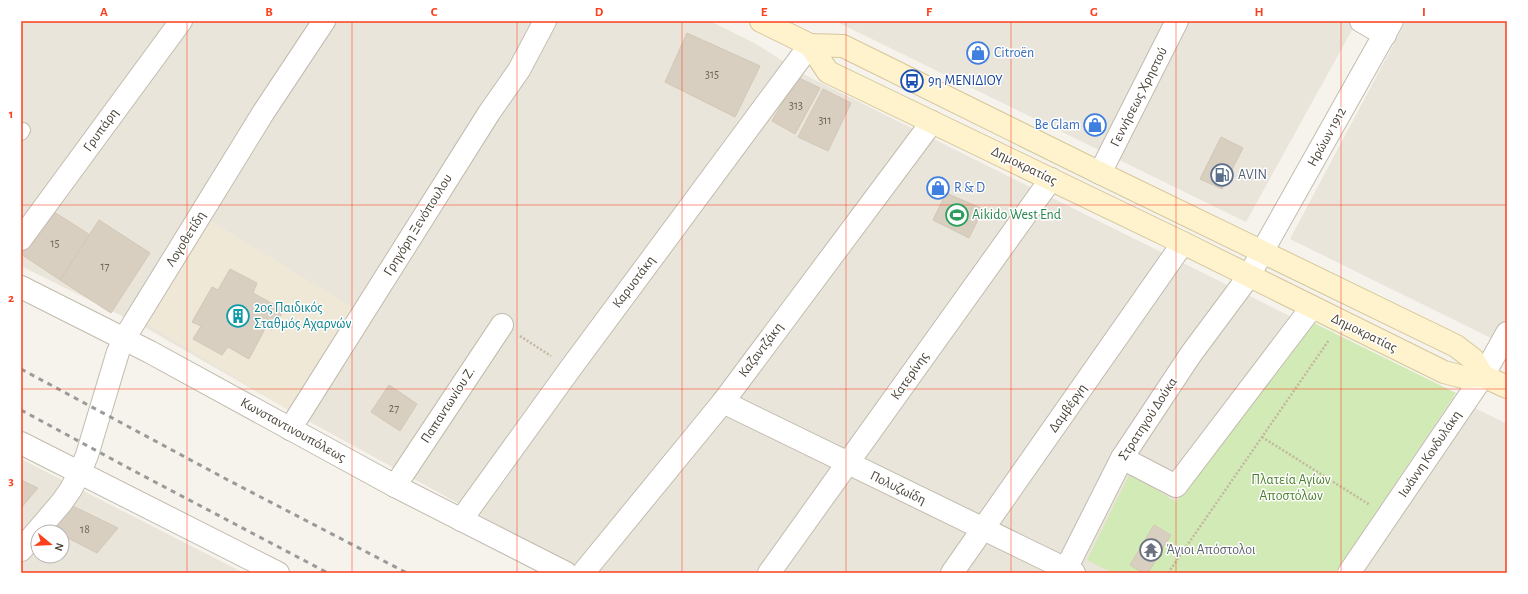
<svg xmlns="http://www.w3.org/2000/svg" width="1528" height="594" font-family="'Alegreya Sans',sans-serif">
  <rect width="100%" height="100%" fill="#f6f3ec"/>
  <!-- residential -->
  <g fill="#eae5da" fill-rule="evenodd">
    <path d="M21,21H710L756,44L803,74L1507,424V573H585L292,412L148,329L21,266Z"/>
    <path d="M835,21H1357L1246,222Z"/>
    <path d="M1406,21H1507V346L1290,239Z"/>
    <path d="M21,459L244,573H21ZM38,532H62V556H38Z"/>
  </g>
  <!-- education -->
  <path fill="#efe8d6" d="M204,217L355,309L292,412L141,320Z"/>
  <!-- green -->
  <path fill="#d2eab5" d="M1312,322L1456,393L1335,573H1113L1087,560L1130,473L1176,502Z"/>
  <!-- building -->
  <g fill="#d8cfc1" stroke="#d3c7b4">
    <path d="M687,33L760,66L735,117L665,82Z"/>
    <path d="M797,77L820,88L795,134L772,121Z"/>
    <path d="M823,89L851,103L828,151L798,137Z"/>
    <path d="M1221,137L1243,148L1222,189L1200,179Z"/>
    <path d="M946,193L983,209L969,238L933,220Z"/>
    <path d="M48,208L90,235L60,280L21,254V250Z"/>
    <path d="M99,220L150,253L111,313L60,280Z"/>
    <path d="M230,269L257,283L253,293L284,310L272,330L266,327L249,359L228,347L222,355L193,339L201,326L192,322L212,287L218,290Z"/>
    <path d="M389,385L417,404L400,431L371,412Z"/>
    <path d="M21,480L38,488L21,508Z"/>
    <path d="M73,506L118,528L97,553L62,535V532H55L52,530Z"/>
    <path d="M1154,525L1171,535L1148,573H1143L1130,565Z"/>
  </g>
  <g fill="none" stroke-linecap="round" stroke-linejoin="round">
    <!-- service casing -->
    <g stroke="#c2bbae" stroke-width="16">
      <path id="service" d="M21,133L23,130"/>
    </g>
    <!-- minor casing -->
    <g stroke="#c2bbae" stroke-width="24">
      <g id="minor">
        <path d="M1361,21L1385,35"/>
        <path d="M1100,173L1177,21"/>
        <path d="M21,239L181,21"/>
        <path d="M723,402L1074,573"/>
        <path d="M290,429L489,113L519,70L545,21"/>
        <path d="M1122,458L1176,486L1312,307"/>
        <path d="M395,486L502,325"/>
        <path d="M461,520L570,369L810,45"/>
        <path d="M21,550L62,502L71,489L80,472L87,455L118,352L124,339L263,113L324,21"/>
        <path d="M583,573L723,402L932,122"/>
        <path d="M769,573L1051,179"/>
        <path d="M952,573L1183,243"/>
        <path d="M1064,573L1122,458L1191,354L1249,276L1262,252"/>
        <path d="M1349,573L1483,376L1507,333"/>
      </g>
    </g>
    <!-- tertiary casing -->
    <g stroke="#c2bbae" stroke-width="24">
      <g id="tertiary">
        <path d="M1262,252L1392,21"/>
        <path d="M21,287L150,352L395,486L566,573"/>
        <path d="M21,443L278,573"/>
      </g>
    </g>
    <!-- secondary casing -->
    <g stroke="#d6c79b" stroke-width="24">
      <g id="secondary">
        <path d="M761,21L810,45L843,46L1100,173L1456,346L1473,359L1483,376"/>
        <path d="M810,45L828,72L1183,243L1444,372L1463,377L1483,376L1507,387"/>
      </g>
    </g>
    <!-- path -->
    <g stroke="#c4b79f" stroke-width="2.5" stroke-dasharray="2 2" stroke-linecap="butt">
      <path d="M520,336L551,356"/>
      <path d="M1262,437L1370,505"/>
      <path d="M1168,573L1329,340"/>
    </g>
    <!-- service -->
    <use href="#service" stroke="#fff" stroke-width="14"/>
    <!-- minor -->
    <use href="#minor" stroke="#fff" stroke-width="22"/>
    <!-- tertiary -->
    <use href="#tertiary" stroke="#fff" stroke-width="22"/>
    <!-- secondary -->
    <use href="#secondary" stroke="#fff3cd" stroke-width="22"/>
    <!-- rail -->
    <g stroke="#9a9a9a" stroke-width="3" stroke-dasharray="5 5" stroke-linecap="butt">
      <path d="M21,369L226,479L407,573"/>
      <path d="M21,410L136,472L328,573"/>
    </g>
  </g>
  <!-- grid -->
  <path fill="none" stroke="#fc3f1d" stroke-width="1" stroke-opacity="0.55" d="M187,21V573M352,21V573M517,21V573M682,21V573M846,21V573M1011,21V573M1176,21V573M1341,21V573M21,205H1507M21,389H1507"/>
  <!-- icons -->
  <defs>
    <g id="shop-ring" transform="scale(1.15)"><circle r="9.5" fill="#fff" stroke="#3f7fe0" stroke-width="1.5"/><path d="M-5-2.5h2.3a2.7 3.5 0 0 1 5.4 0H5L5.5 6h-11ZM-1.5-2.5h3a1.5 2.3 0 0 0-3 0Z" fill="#3f7fe0"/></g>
    <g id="bus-ring" transform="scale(1.15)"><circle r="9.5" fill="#fff" stroke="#1a4fb4" stroke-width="1.5"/><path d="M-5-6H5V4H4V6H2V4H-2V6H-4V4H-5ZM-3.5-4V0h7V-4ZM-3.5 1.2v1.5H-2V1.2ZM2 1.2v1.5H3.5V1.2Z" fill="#1a4fb4"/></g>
    <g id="fuel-ring" transform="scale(1.15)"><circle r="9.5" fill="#fff" stroke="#5c6f8a" stroke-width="1.5"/><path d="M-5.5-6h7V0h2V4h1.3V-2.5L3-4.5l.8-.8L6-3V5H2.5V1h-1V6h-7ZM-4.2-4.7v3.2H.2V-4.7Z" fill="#5c6f8a"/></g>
    <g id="stadium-ring" transform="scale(1.15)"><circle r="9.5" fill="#fff" stroke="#2e9e5b" stroke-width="1.5"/><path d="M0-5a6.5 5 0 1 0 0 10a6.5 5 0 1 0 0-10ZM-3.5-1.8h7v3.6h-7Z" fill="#2e9e5b"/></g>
    <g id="building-ring" transform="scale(1.15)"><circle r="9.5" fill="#fff" stroke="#0f9aa8" stroke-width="1.5"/><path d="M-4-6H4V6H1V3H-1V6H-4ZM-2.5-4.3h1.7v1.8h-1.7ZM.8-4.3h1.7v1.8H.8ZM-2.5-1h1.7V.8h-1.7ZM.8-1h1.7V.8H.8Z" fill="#0f9aa8"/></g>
    <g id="temple-ring" transform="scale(1.15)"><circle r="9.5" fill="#fff" stroke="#6b7280" stroke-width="1.5"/><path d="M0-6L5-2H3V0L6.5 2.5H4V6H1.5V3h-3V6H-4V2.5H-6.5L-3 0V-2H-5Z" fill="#6b7280"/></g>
  </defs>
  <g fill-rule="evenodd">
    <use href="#shop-ring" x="978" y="53"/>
    <use href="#bus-ring" x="912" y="81"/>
    <use href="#shop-ring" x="1095" y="125"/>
    <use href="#fuel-ring" x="1222" y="175"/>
    <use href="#shop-ring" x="938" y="188"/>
    <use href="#stadium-ring" x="957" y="215"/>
    <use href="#building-ring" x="238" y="316"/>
    <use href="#temple-ring" x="1151" y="550"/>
  </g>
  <g text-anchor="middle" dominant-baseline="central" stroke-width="3" stroke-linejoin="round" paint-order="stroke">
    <!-- number labels -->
    <g font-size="12" fill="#6e675b">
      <text x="712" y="74">315</text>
      <text x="796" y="105">313</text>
      <text x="825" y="120">311</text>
      <text x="55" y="243">15</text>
      <text x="105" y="266">17</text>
      <text x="394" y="408">27</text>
      <text x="85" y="529">18</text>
    </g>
    <!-- shop labels -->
    <g font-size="14" fill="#366cbe" stroke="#fff" text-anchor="start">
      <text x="994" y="53">Citroën</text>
      <text x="1080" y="125" text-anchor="end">Be Glam</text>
      <text x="954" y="188">R &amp; D</text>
    </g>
    <!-- transit labels -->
    <g font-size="14" fill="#164399" stroke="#fff" text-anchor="start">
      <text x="928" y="81">9η ΜΕΝΙΔΙΟΥ</text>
    </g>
    <!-- street labels -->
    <g font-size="14" fill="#4b4439" stroke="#fff">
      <text transform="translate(1139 97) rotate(-63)">Γεννήσεως Χρηστού</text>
      <text transform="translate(101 130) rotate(-54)">Γρυπάρη</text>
      <text transform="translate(1327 137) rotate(-61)">Ηρώων 1912</text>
      <text transform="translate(1024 166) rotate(26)">Δημοκρατίας</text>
      <text transform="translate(418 225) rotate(-58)">Γρηγόρη Ξενόπουλου</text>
      <text transform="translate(186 239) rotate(-58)">Λογοθετίδη</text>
      <text transform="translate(634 282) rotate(-53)">Καρυοτάκη</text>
      <text transform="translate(1364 333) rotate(26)">Δημοκρατίας</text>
      <text transform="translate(761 350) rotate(-53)">Καζαντζάκη</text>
      <text transform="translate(910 376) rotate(-55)">Κατερίνης</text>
      <text transform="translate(448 405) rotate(-57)">Παπαντωνίου Ζ.</text>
      <text transform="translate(1068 408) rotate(-55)">Δαμβέργη</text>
      <text transform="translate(1148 419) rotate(-57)">Στρατηγού Δούκα</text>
      <text transform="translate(293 430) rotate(29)">Κωνσταντινουπόλεως</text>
      <text transform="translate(1430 454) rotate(-56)">Ιωάννη Κονδυλάκη</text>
      <text transform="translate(898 488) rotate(26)">Πολυζωίδη</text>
    </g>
    <!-- service labels -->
    <g font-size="14" fill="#4e5e75" stroke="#fff" text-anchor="start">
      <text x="1238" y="175">AVIN</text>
    </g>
    <!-- leisure labels -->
    <g font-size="14" fill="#27864d" stroke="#fff" text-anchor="start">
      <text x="972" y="215">Aikido West End</text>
    </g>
    <!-- culture labels -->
    <g font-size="14" fill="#0d838f" stroke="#fff" text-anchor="start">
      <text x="254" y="308">2ος Παιδικός<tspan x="254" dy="16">Σταθμός Αχαρνών</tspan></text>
    </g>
    <!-- park labels -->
    <g font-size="14" fill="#4a7f2a" stroke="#fff">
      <text x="1291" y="480">Πλατεία Αγίων<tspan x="1291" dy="16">Αποστόλων</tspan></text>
    </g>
    <!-- worship labels -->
    <g font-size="14" fill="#5b616d" stroke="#fff" text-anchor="start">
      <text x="1166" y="550">Άγιοι Απόστολοι</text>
    </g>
  </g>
  <!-- border -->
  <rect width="1528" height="594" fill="none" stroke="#ffffff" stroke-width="44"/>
  <!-- north arrow -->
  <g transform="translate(50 544) rotate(108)"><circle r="19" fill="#ffffff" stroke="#b7b4b0"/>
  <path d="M0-3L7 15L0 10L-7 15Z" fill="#fc3f1d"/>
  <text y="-6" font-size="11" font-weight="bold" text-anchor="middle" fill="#4b4439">N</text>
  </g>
  <rect x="22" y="22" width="1484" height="550" fill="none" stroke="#fc3f1d" stroke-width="1.5"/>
  <g font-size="13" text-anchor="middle" font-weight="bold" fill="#fc3f1d">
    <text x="104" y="16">A</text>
    <text x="269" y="16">B</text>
    <text x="434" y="16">C</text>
    <text x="599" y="16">D</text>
    <text x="764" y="16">E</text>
    <text x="929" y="16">F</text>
    <text x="1094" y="16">G</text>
    <text x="1259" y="16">H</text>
    <text x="1424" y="16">I</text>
    <text x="11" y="118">1</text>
    <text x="11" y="302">2</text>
    <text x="11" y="485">3</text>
  </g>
</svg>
